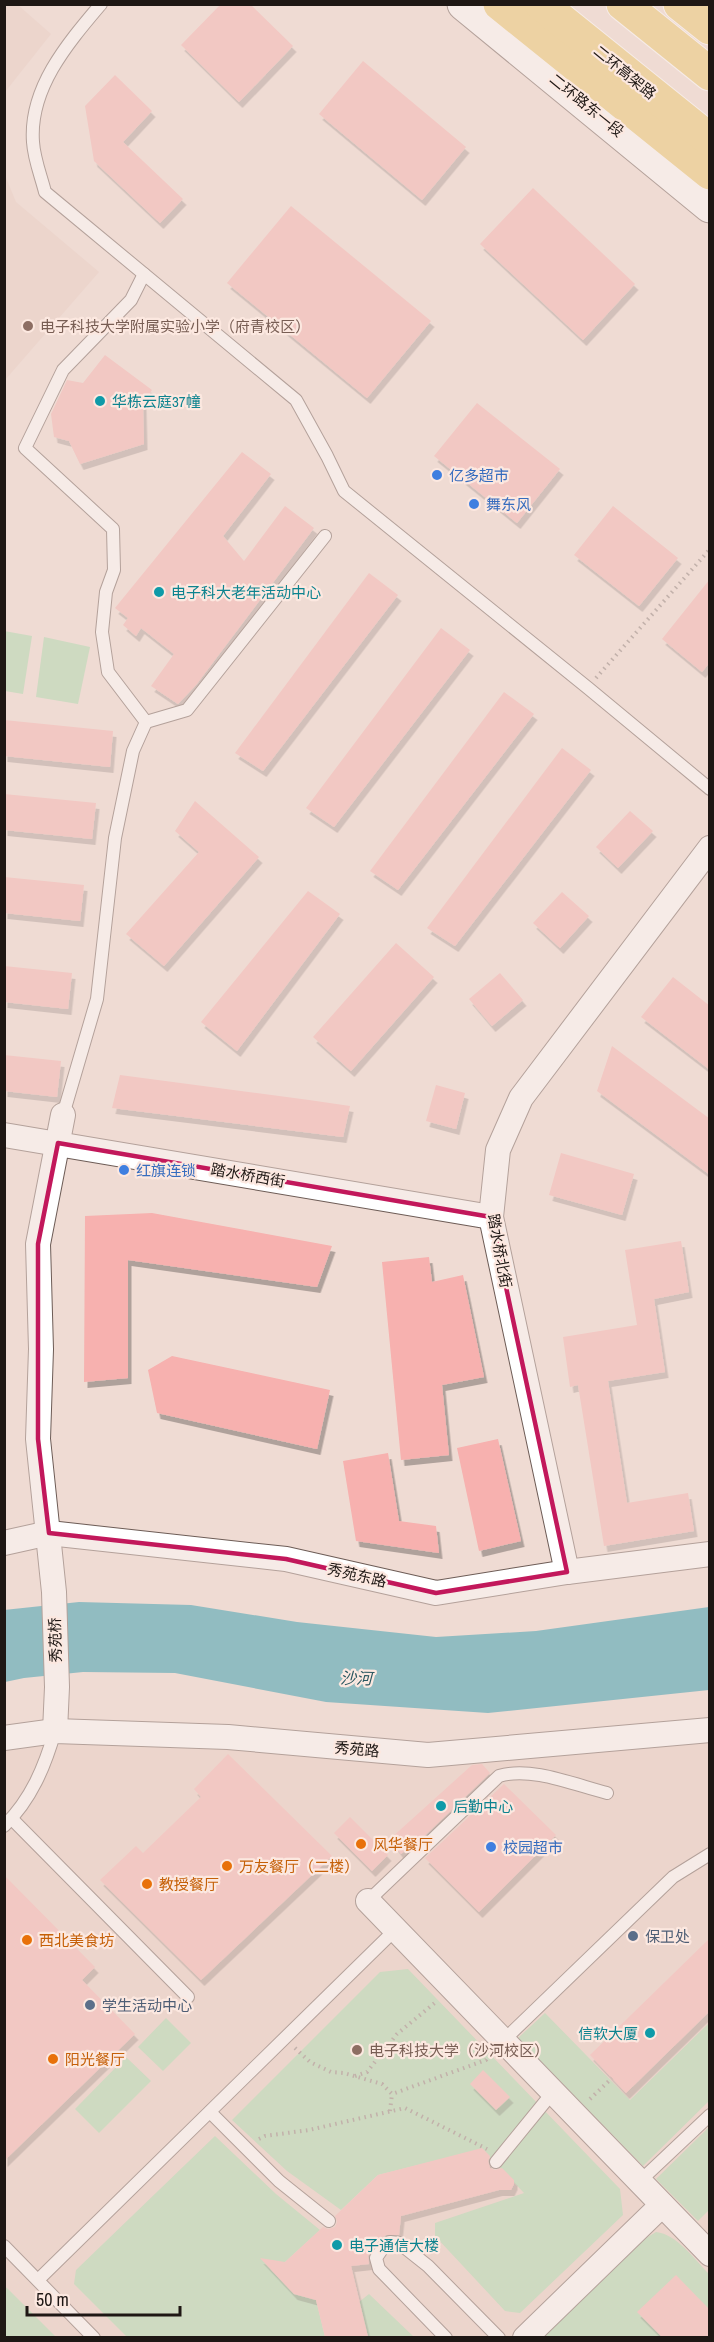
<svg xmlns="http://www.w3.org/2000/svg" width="714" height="2342" font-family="'Archivo Narrow','Noto Sans SC',sans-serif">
  <defs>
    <filter id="shadow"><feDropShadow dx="3.5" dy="6" stdDeviation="0" flood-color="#0004"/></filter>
  </defs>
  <rect width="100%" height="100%" fill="#efdbd3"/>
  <!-- built -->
  <g fill="#e9cec3">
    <path d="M5,4L18,5L51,34L5,92Z"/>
    <path d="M4,173L16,202L99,272L5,380Z"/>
    <path d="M72,1738L253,1748L709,1739V2337H5L4,1746L39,1742L50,1750Z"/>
  </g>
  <!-- green -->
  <g fill="#a6d9ab">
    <path d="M4,631L32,636L23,694L5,691Z"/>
    <path d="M44,637L90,647L78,704L36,697Z"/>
    <path d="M408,1969L620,2189L623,2215L520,2313L505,2311L435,2236V2223L524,2193L482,2149L378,2175L341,2210L287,2171L232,2120L380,1972Z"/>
    <path d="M545,2013L630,2100L709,2023V2101L643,2166L518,2038Z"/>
    <path d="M166,2018L191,2043L163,2071L138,2047Z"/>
    <path d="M126,2057L151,2081L99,2133L75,2109Z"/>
    <path d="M709,2127V2210L698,2221L656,2179Z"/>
    <path d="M215,2136L276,2194L320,2230L284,2263L271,2270L294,2294L316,2300L325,2337H127L74,2284L76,2270Z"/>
    <path d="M656,2232C677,2234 695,2260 709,2274V2310L638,2312L662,2337L543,2338L646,2238Z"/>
    <path d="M4,2286L8,2289L56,2337H5Z"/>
    <path d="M369,2294L414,2337H368L359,2302Z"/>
  </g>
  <!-- water -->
  <path fill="#2197ab" d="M79,1602L191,1605L297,1622L436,1637L536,1631L709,1607V1690L488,1713L326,1702L175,1673L83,1672L24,1678L5,1682L4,1610Z"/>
  <!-- building -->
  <g fill="#f7b1af" filter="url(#shadow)">
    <path d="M221,4H250L293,46L239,102L181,45Z"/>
    <path d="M363,61L466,147L422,200L319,114Z"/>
    <path d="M115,75L152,111L123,142L183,199L160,223L94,161L85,106Z"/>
    <path d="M533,188L635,284L583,340L480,244Z"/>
    <path d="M291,206L431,321L367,398L227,283Z"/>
    <path d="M105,355L152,390L143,404L144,444L80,464L69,441L54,437L51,414L67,380L83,383Z"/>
    <path d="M477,403L560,469L517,523L434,456Z"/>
    <path d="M242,452L271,474L223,536L244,561L285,506L314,528L196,685L178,704L151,686L174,654L141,628L136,636L123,625L128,618L115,608Z"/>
    <path d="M613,506L678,558L639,606L574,555Z"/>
    <path d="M369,573L398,595L263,771L235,753Z"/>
    <path d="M710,579V662L702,672L662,639Z"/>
    <path d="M441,628L470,650L334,827L306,808Z"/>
    <path d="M504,692L534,714L398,890L370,871Z"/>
    <path d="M4,720L113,731L110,767L4,756Z"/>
    <path d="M562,748L591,770L455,946L427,928Z"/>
    <path d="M4,794L96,803L92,839L4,830Z"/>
    <path d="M195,801L259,857L164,966L126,934L199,852L175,831Z"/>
    <path d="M630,811L653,831L618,868L596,847Z"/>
    <path d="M4,877L84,885L80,921L4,913Z"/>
    <path d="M308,891L340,914L237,1051L201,1022Z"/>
    <path d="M562,892L589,916L560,948L533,923Z"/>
    <path d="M396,943L434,977L351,1071L313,1037Z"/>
    <path d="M4,966L72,973L68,1009L4,1002Z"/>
    <path d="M500,973L523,1000L492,1026L469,999Z"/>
    <path d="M673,977L710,1006V1070L641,1017Z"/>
    <path d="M612,1046L710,1119V1175L597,1091Z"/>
    <path d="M4,1055L61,1061L57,1097L4,1091Z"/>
    <path d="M120,1075L309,1100L350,1106L343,1137L112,1108Z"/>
    <path d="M436,1085L465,1093L456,1129L426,1121Z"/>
    <path d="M561,1153L634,1174L622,1215L549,1195Z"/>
    <path d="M152,1213L332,1246L317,1287L128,1260V1378L84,1382L85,1216Z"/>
    <path d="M681,1241L689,1292L654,1299L665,1372L608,1381L627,1503L688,1493L694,1531L604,1546L578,1385L570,1387L563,1337L637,1325L625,1250Z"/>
    <path d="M429,1257L432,1282L463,1275L484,1377L442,1385L449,1455L401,1460L382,1262Z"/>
    <path d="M172,1356L330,1390L317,1449L157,1413L148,1370Z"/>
    <path d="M498,1439L521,1541L479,1551L457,1448Z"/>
    <path d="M388,1453L399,1521L436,1526L439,1553L356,1541L343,1461Z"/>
    <path d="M228,1754L332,1856L201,1980L100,1880L136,1846L143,1853L201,1797L194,1789Z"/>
    <path d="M482,1764L490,1773L413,1847L412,1845L401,1854L390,1839L472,1765Z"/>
    <path d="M504,1784L556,1835L479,1912L425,1858Z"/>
    <path d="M350,1817L388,1855L372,1871L334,1833Z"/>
    <path d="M4,1875L95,1967L82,1980L135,2034L4,2161Z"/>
    <path d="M710,1938V2011L626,2093L590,2055Z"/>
    <path d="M483,2070L510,2097L496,2110L470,2084Z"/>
    <path d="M482,2148L490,2156L488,2161L490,2168L495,2170L502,2168L514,2180V2184L511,2190H499L401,2216L399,2235H386L379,2240L368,2256L369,2264L351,2266L368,2337H325L316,2300L294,2294L260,2258L285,2262L323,2227L328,2229L335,2227L337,2222L335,2216L378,2175Z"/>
    <path d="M676,2275L710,2310V2337H662L637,2312Z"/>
  </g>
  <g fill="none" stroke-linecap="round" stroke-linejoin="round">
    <!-- service casing -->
    <g stroke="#6d5c56" stroke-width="14">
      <g id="service">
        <path d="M101,4C68,43 29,88 33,142C34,159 41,176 45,192L296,400L327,456L344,491L588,688L710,789"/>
        <path d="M146,722L187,710L325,536"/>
        <path d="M63,1115L97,999L115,838L133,751L146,722L108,672L102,632L106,592L114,570L113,529L25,448L63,370L131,300L144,274"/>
        <path d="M12,1819L188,1997"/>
        <path d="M4,1826C31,1800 45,1766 55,1731"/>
        <path d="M368,1901L499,1776C531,1766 575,1785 607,1793"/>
        <path d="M503,2041L673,1877L710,1854"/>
        <path d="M210,2112L279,2181L329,2221"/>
        <path d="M496,2162L553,2092"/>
        <path d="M639,2182L710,2115"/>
        <path d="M4,2246L94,2338"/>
        <path d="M38,2280L395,1930"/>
        <path d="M446,2338L379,2269L376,2258L385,2245L390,2242L399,2243L428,2266L499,2338"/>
      </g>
    </g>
    <!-- minor casing -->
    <g stroke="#6d5c56" stroke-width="26">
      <g id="minor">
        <path d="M4,1135L491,1217"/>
        <path d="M4,1543L49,1533L286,1559L436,1593L567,1572L710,1554"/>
        <path d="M567,1572L491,1217L498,1150L521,1098L710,848"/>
        <path d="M55,1731L57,1687L54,1592L38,1439L41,1349L38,1244L63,1115"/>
        <path d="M4,1738L55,1731L228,1737L428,1755L710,1730"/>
        <path d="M368,1901L710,2254"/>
        <path d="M525,2338L662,2205"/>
      </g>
    </g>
    <!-- secondary casing -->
    <g stroke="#6d5c56" stroke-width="35">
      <path id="secondary" d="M464,4L710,206"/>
    </g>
    <!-- trunk casing -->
    <g stroke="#fff" stroke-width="35">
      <g id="trunk">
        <path d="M500,4L710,173"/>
        <path d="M541,4L710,140"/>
        <path d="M623,4L710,74"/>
        <path d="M680,4L710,28"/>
      </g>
    </g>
    <!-- path -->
    <g stroke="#8c7e78" stroke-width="4" stroke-dasharray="1.5 4.5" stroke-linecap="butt">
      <path d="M596,678L710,549"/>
      <path d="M295,2048L310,2062L331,2072L344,2073L382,2084L392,2094L486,2060L488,2057"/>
      <path d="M355,2076L367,2072L397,2034L437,2001"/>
      <path d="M590,2099L612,2078"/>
      <path d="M390,2111L392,2094"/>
      <path d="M259,2139L265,2136L309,2130L405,2108L487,2149"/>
    </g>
    <!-- service -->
    <use href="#service" stroke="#fff" stroke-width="12"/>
    <!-- minor -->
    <use href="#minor" stroke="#fff" stroke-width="24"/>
    <!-- secondary -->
    <use href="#secondary" stroke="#fff" stroke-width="33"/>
    <!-- trunk -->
    <use href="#trunk" stroke="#eac868" stroke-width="33"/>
  </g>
  <!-- marked area -->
  <path d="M0 0H714V2342H0ZM58,1143L491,1217L567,1572L436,1593L286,1559L49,1533L38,1439V1244Z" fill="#efdbd3" fill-opacity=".55" fill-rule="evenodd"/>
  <path fill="none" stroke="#c2185b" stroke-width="4.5" stroke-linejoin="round" d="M58,1143L491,1217L567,1572L436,1593L286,1559L49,1533L38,1439V1244Z"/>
  <!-- markers -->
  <g fill="#8d6e63" stroke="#fce8e0" stroke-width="2">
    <circle cx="28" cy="326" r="6"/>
    <circle cx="357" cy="2050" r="6"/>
  </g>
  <g fill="#0f9aa8" stroke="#fce8e0" stroke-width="2">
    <circle cx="100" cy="401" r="6"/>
    <circle cx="159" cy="592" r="6"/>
    <circle cx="441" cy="1806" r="6"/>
    <circle cx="650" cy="2033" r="6"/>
    <circle cx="337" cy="2245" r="6"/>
  </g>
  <g fill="#3f7fe0" stroke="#fce8e0" stroke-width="2">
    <circle cx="437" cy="475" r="6"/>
    <circle cx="474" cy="504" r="6"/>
    <circle cx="124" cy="1170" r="6"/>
    <circle cx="491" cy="1847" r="6"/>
  </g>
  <g fill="#e8710a" stroke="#fce8e0" stroke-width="2">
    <circle cx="361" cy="1844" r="6"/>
    <circle cx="227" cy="1866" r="6"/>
    <circle cx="147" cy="1884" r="6"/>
    <circle cx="27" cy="1940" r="6"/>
    <circle cx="53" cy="2059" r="6"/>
  </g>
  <g fill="#5c6f8a" stroke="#fce8e0" stroke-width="2">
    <circle cx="633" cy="1936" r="6"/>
    <circle cx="90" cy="2005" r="6"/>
  </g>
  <g text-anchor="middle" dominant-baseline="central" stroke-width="4.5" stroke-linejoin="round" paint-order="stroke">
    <!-- street labels -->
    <g font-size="15" fill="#1e1714" stroke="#fce8e0">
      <text transform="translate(625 72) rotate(39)">二环高架路</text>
      <text transform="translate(587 105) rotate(39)">二环路东一段</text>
      <text transform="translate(248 1175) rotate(10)">踏水桥西街</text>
      <text transform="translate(500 1251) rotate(80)">踏水桥北街</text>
      <text transform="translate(357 1575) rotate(13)">秀苑东路</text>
      <text transform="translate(55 1640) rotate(-91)">秀苑桥</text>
      <text transform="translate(357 1749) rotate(5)">秀苑路</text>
    </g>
    <!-- education labels -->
    <g font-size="15" fill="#785e54" stroke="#fce8e0" text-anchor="start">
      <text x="40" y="326">电子科技大学附属实验小学（府青校区）</text>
      <text x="369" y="2050">电子科技大学（沙河校区）</text>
    </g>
    <!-- culture labels -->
    <g font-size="15" fill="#0d838f" stroke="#fce8e0" text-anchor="start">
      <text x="112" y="401">华栋云庭37幢</text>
      <text x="171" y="592">电子科大老年活动中心</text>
      <text x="453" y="1806">后勤中心</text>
      <text x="638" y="2033" text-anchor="end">信软大厦</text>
      <text x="349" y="2245">电子通信大楼</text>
    </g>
    <!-- shop labels -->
    <g font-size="15" fill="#366cbe" stroke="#fce8e0" text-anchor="start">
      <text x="449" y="475">亿多超市</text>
      <text x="486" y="504">舞东风</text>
      <text x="136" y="1170">红旗连锁</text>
      <text x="503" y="1847">校园超市</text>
    </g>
    <!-- food labels -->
    <g font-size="15" fill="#c56008" stroke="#fce8e0" text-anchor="start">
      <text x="373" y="1844">风华餐厅</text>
      <text x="239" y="1866">万友餐厅（二楼）</text>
      <text x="159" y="1884">教授餐厅</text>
      <text x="39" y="1940">西北美食坊</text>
      <text x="65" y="2059">阳光餐厅</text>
    </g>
    <!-- service labels -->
    <g font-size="15" fill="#4e5e75" stroke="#fce8e0" text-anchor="start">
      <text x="645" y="1936">保卫处</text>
      <text x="102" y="2005">学生活动中心</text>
    </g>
    <!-- water labels -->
    <g font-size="16" font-style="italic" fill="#295760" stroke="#fce8e0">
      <text transform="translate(356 1678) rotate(1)">沙河</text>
    </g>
  </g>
  <!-- border -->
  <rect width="714" height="2342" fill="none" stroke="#1e1714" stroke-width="12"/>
  <!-- scale -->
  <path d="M27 2306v9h153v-9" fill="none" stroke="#1e1714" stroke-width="3"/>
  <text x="36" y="2306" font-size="18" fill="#1e1714" stroke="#fce8e0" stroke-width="4.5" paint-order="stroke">50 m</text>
</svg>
